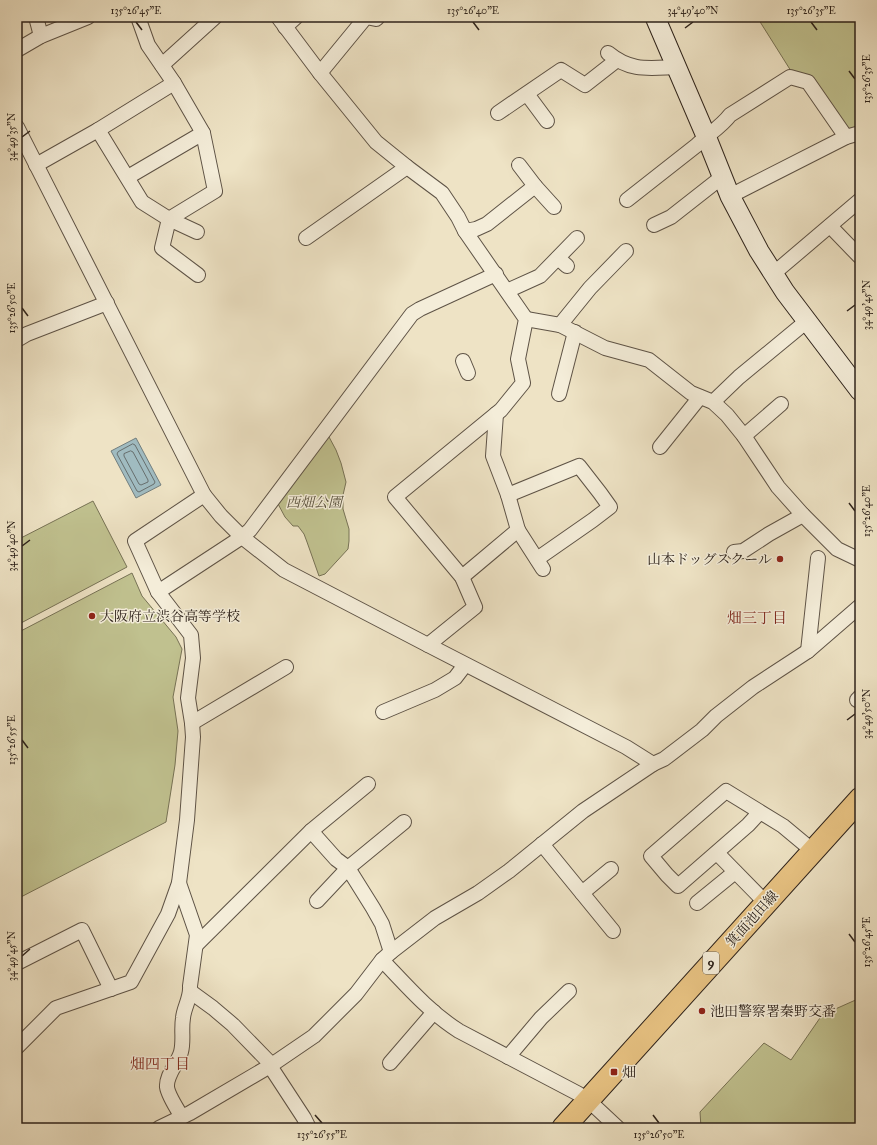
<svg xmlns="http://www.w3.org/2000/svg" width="877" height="1145" font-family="'IM FELL Great Primer','Noto Serif JP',serif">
  <rect width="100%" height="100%" fill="#eee3c5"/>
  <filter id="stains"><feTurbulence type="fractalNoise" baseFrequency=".005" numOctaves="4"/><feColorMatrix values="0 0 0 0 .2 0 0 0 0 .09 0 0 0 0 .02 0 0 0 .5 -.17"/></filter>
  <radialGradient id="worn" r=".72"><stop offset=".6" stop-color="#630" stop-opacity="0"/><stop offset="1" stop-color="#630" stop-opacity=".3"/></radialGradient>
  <!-- green -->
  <g fill="#c0c18f" stroke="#777255">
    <path d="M757,17H860V127L846,129L791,71Z"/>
    <path d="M328,435L336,450L341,463L346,482L343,495V509L349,529V541L348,549L325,574L319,576L307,542L304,534L298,526H293L285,517L277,502Z"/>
    <path d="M93,501L127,567L21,623L17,615V540Z"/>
    <path d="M132,573L142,596L176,637L182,649L173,697L178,731L175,765L166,822L17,899V633Z"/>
    <path d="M860,998V1128H701L700,1112L764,1043L791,1060L822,1015Z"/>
  </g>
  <!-- water -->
  <path fill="#a0bbc0" stroke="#727e7e" d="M136,438L161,485L136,498L111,451Z"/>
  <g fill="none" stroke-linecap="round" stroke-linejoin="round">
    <!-- shore -->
    <g stroke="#676f6e" stroke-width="1">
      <path d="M133,444L135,445L155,482L154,484L139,492L137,491L117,454L118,452Z"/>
      <path d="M131,451L133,452L148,480V482L141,485L139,484L124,456V454Z"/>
    </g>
    <!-- street casing -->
    <g stroke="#5e5346" stroke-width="16">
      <g id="street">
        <path d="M36,17L41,36"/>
        <path d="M138,17L148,45L174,83L203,133L215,191L169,219L162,248L198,275"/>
        <path d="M278,17L320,73L376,142L407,167L442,193L458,217L465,231L526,319L518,359L523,383L501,410L395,497L462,577L475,607L428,645"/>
        <path d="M285,27L296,17"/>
        <path d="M17,50L41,36L88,17"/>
        <path d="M608,53C631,72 649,68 676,67"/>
        <path d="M162,65L215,17"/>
        <path d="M320,73L366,17L376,19L378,17"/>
        <path d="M527,94L547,121"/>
        <path d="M498,113L561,70L585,85L617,60"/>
        <path d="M17,127L204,495L221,516L242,537L284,570L428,645L626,747L653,764"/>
        <path d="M98,130L142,202L169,219L197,232"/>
        <path d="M36,165L98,130L174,83"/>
        <path d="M519,165L535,186L554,207"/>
        <path d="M128,177L203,133"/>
        <path d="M730,196L846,137L860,133"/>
        <path d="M627,200L697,145C707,135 721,127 730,115L790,77L808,82L846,137"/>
        <path d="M654,225L671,217L722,177"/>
        <path d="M830,226L860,257"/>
        <path d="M465,231L476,229L487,224L535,186"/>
        <path d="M306,238L407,167"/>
        <path d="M558,258L567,266"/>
        <path d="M773,274L860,200"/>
        <path d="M507,291L540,276L577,238"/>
        <path d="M526,319L560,325L605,348L649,360L691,393L713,402L727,415L744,436L778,487L803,515L837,549L860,560"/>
        <path d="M560,325L590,288L626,251"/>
        <path d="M17,340L27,334L107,303"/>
        <path d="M463,361L468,373"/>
        <path d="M559,394L575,332"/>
        <path d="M713,402L739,377L807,321"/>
        <path d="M744,436L781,404"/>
        <path d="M660,447L700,397"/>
        <path d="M508,495L579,466L600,493L610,507L593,520L537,559"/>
        <path d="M518,530L543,569"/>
        <path d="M734,552L743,551L769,534L803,515"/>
        <path d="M462,577L518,530L508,495L493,456L496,414"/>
        <path d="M158,592L242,537L250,530L412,314L420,309L496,274"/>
        <path d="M808,651L818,558"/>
        <path d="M857,700L860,697"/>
        <path d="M383,712L435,690L455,678L465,665"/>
        <path d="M192,723L286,667"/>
        <path d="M760,812L748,825L678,886L667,875L651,856L726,791L783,826L813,851"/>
        <path d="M311,831L336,859L348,868L373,908L382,924L391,952"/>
        <path d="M542,844L613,931"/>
        <path d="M717,853L766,903"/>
        <path d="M179,883L197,935L190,986C191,998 184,1007 183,1018C181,1030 184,1041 181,1052C178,1063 166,1075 167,1087C168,1095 177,1109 182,1117"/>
        <path d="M582,893L611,869"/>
        <path d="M317,901L348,868L404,822"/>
        <path d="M697,903L735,872"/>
        <path d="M197,944L311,831L368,784"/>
        <path d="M382,960C406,985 429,1012 459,1031L577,1093L588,1100L618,1128"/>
        <path d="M17,963L82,930L111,989"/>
        <path d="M191,992L213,1008L233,1025L268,1061L270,1066L304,1118L309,1128"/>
        <path d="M17,1047L56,1008L131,982L168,914L179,883L187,820L193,737L192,723L188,698L193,658L191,635L158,592L135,541L204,495"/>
        <path d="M508,1057L541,1018L569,991"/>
        <path d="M390,1063L434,1012"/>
        <path d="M159,1128L190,1113L270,1066L314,1036L356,994L382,960L391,952L435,918L478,893L509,871L583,811L653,764L664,759L702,730L716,716L753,687L808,651L860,606"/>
      </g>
    </g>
    <!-- secondary casing -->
    <g stroke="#2e231b" stroke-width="21">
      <path id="secondary" d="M655,17L706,136L730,196L759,251L785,292L860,391"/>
    </g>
    <!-- primary casing -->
    <g stroke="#2e231b" stroke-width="24">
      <path id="primary" d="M563,1128L860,799"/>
    </g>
    <!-- street -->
    <use href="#street" stroke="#f4edd9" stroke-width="14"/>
    <!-- secondary -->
    <use href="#secondary" stroke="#f4edd9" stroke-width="19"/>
    <!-- primary -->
    <use href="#primary" stroke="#e7c282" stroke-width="22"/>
  </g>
  <!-- ticks -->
  <path fill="none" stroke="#2e231b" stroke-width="1.5" d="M136,22L142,30M473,22L479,30M811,22L817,30M685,28L693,22M849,71L855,79M22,137L30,131M22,308L28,316M847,311L855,305M849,503L855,511M22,546L30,540M847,720L855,714M22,740L28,748M849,934L855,942M22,956L30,949M315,1115L322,1123M653,1115L659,1123"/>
  <!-- markers -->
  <g fill="#8f2418" stroke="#f4edd9" stroke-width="1.5">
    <circle cx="780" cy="559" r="4"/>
    <circle cx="92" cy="616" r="4"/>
    <circle cx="702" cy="1011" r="4"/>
    <rect x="610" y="1068" width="8" height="8" rx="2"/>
  </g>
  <g text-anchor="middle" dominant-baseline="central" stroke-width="3" stroke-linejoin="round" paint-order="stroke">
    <!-- shield labels -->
    <rect fill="#f4edd9" stroke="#696054" stroke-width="1" x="703" y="952" width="16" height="22" rx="3"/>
    <g font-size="13" font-weight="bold" fill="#2e231b">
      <text x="711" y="963">9</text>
    </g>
    <!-- park labels -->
    <g font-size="14" font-style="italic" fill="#5a523e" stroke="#f4edd9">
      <text x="314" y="502">西畑公園</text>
    </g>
    <!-- poi labels -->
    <g font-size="14" fill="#2e231b" stroke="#f4edd9" text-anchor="start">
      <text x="772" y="559" text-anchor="end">山本ドッグスクール</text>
      <text x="100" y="616">大阪府立渋谷高等学校</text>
      <text x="710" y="1011">池田警察署秦野交番</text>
      <text x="622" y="1072">畑</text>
    </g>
    <!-- street labels -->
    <g font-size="14" fill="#2e231b" stroke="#f4edd9">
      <text transform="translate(752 919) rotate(-48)">箕面池田線</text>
    </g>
    <!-- neighbourhood labels -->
    <g font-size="15" fill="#7a1f14" stroke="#f4edd9">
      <text x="757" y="618">畑三丁目</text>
      <text x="160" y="1064">畑四丁目</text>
    </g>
  </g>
  <!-- margin -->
  <rect width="877" height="1145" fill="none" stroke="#eee3c5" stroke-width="44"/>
  <rect x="22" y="22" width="833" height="1101" fill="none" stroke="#2e231b" stroke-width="1.5"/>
  <g font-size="10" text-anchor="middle" fill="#2e231b">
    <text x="136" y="14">135°26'45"E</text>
    <text x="473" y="14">135°26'40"E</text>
    <text x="693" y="14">34°49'40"N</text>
    <text x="811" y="14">135°26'35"E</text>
    <text transform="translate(866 79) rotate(-90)" y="4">135°26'35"E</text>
    <text transform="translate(11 137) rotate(-90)" y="4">34°49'35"N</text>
    <text transform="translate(866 305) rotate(-90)" y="4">34°49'45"N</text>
    <text transform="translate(11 308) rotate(-90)" y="4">135°26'50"E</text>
    <text transform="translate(866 511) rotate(-90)" y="4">135°26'40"E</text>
    <text transform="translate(11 546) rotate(-90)" y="4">34°49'40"N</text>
    <text transform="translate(866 714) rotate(-90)" y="4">34°49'50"N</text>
    <text transform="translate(11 740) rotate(-90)" y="4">135°26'55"E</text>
    <text transform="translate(866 942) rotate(-90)" y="4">135°26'45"E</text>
    <text transform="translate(11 956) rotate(-90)" y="4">34°49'45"N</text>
    <text x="322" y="1138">135°26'55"E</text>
    <text x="659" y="1138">135°26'50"E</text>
  </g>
  <rect width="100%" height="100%" filter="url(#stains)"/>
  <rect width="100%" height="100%" fill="url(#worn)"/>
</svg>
